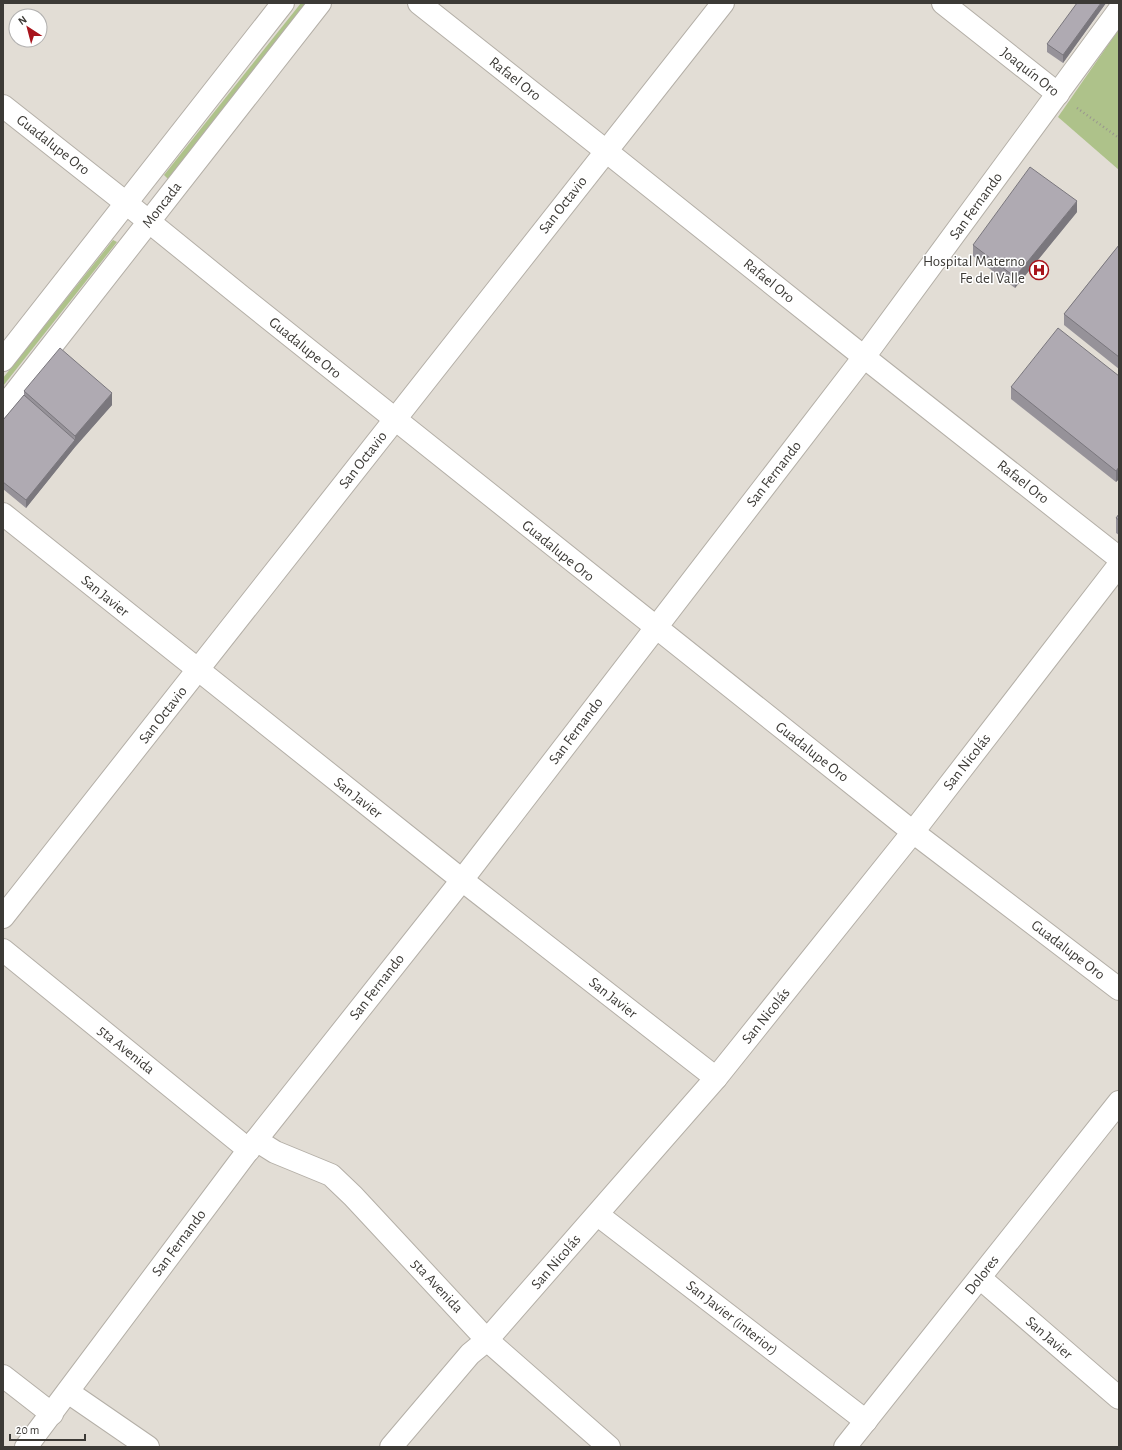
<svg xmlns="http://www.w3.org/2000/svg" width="1122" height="1450" font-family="'Alegreya Sans',sans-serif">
  <rect width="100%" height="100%" fill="#e2ddd5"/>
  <!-- green -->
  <g fill="#aec28a">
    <path d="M301,3H307L168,179L164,175Z"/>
    <path d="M1119,29V170L1058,117Z"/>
    <path d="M113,240L117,242L3,386V378Z"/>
  </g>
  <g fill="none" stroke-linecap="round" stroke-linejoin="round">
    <!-- street casing -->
    <g stroke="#b4afa7" stroke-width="24">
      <g id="street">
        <path d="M419,3L606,151L864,357L1119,558"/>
        <path d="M943,3L1058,94"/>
        <path d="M3,106L126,203L242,297L913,832L1119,989"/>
        <path d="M3,514L462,880L716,1078"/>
        <path d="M3,917L723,3"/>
        <path d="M3,950L249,1150"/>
        <path d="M256,1140L275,1152L331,1175L353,1196L487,1340L609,1447"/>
        <path d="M598,1215L866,1421"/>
        <path d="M980,1278L1119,1398"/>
        <path d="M3,1376L52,1414"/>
        <path d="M68,1392L148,1447"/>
        <path d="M26,1447L256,1140L462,880L864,357L1119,10"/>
        <path d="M391,1447L470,1354L487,1340L716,1078L913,832L1119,565"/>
        <path d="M845,1447L1119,1102"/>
      </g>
    </g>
    <!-- secondary casing -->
    <g stroke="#b4afa7" stroke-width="24">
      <g id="secondary">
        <path d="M3,360L283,3"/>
        <path d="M3,408L320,3"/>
      </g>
    </g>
    <!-- path -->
    <path stroke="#99958f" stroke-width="2.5" stroke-dasharray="1 3" stroke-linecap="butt" d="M1077,108L1119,138"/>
    <!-- street -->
    <use href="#street" stroke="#fff" stroke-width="22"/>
    <!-- secondary -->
    <use href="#secondary" stroke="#fff" stroke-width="22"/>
  </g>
  <!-- wall -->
  <g fill="#969299">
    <path d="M1106,3L1063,63L1047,52V44Z"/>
    <path d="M1077,212L1015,288L973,256V245Z"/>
    <path d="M1119,245V369L1064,325V314Z"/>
    <path d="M1119,376V479L1116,482L1011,399V387Z"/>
    <path d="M24,391L112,405L75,447L26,508L3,489V420L24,395Z"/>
    <path d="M1119,514V535L1116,533V518Z"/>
  </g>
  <!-- shaded-wall -->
  <g fill="#7a777d">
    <path d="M1101,3H1106L1063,63V55Z"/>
    <path d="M1077,201V212L1015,288V277Z"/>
    <path d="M112,393V405L75,447L26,508V500L75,440V436Z"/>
    <path d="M1119,467V479L1116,482V471Z"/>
  </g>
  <!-- building -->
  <g fill="#afaab2" stroke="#7a777d">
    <path d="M1077,3H1101L1063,55L1047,44Z"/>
    <path d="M1030,167L1077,201L1015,277L973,245Z"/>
    <path d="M1119,245V357L1064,314Z"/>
    <path d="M1058,328L1119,376V467L1116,471L1011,387Z"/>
    <path d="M60,348L112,393L75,436L24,391Z"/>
    <path d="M24,395L75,440L26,500L3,482V420Z"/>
    <path d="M1119,514V520L1116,518Z"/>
  </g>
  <!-- icons -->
  <defs>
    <g id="hospital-ring" transform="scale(1)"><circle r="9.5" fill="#fff" stroke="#a8141c" stroke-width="1.5"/><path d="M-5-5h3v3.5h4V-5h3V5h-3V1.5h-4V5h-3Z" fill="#a8141c"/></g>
  </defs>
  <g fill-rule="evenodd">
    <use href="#hospital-ring" x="1039" y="270"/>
  </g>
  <g text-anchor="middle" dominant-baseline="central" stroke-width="3" stroke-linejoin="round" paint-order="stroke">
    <!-- street labels -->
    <g font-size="15" fill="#3c3a36" stroke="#fff">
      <text transform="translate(1030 72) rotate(38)">Joaquín Oro</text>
      <text transform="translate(515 79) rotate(38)">Rafael Oro</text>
      <text transform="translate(53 145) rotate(38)">Guadalupe Oro</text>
      <text transform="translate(162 205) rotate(-52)">Moncada</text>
      <text transform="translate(563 205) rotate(-52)">San Octavio</text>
      <text transform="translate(976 206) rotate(-54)">San Fernando</text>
      <text transform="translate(769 281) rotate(39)">Rafael Oro</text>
      <text transform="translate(305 348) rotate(39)">Guadalupe Oro</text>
      <text transform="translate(363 460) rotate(-52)">San Octavio</text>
      <text transform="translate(774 474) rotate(-52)">San Fernando</text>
      <text transform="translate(1023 482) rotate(38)">Rafael Oro</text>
      <text transform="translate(558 551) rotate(39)">Guadalupe Oro</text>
      <text transform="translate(105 596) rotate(39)">San Javier</text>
      <text transform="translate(163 715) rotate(-52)">San Octavio</text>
      <text transform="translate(576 731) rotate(-53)">San Fernando</text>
      <text transform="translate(812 752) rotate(38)">Guadalupe Oro</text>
      <text transform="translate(967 762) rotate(-52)">San Nicolás</text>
      <text transform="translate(358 798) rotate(38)">San Javier</text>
      <text transform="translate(1068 950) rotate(37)">Guadalupe Oro</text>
      <text transform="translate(377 987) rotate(-52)">San Fernando</text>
      <text transform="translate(613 998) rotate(38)">San Javier</text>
      <text transform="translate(766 1016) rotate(-51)">San Nicolás</text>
      <text transform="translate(126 1050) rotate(39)">5ta Avenida</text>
      <text transform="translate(179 1243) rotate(-53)">San Fernando</text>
      <text transform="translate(556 1262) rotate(-49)">San Nicolás</text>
      <text transform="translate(982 1275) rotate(-52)">Dolores</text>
      <text transform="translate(437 1286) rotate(47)">5ta Avenida</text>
      <text transform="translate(732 1318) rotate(38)">San Javier (interior)</text>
      <text transform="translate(1049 1338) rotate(41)">San Javier</text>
    </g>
    <!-- poi labels -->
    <g font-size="15" fill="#3c3a36" stroke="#fff" text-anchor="end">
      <text x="1025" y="261">Hospital Materno<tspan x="1025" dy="17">Fe del Valle</tspan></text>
    </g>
  </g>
  <!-- border -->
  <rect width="1122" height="1450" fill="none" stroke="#3c3a36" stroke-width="8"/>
  <!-- north arrow -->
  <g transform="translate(28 28) rotate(324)"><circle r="19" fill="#ffffff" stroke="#b1b0af"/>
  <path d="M0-3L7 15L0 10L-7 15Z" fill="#a8141c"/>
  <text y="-6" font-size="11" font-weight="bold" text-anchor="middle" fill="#3c3a36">N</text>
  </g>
  <!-- scale -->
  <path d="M10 1434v6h75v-6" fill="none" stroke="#3c3a36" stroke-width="2"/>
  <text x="16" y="1434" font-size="12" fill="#3c3a36" stroke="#ffffff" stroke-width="3" paint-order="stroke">20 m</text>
</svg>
